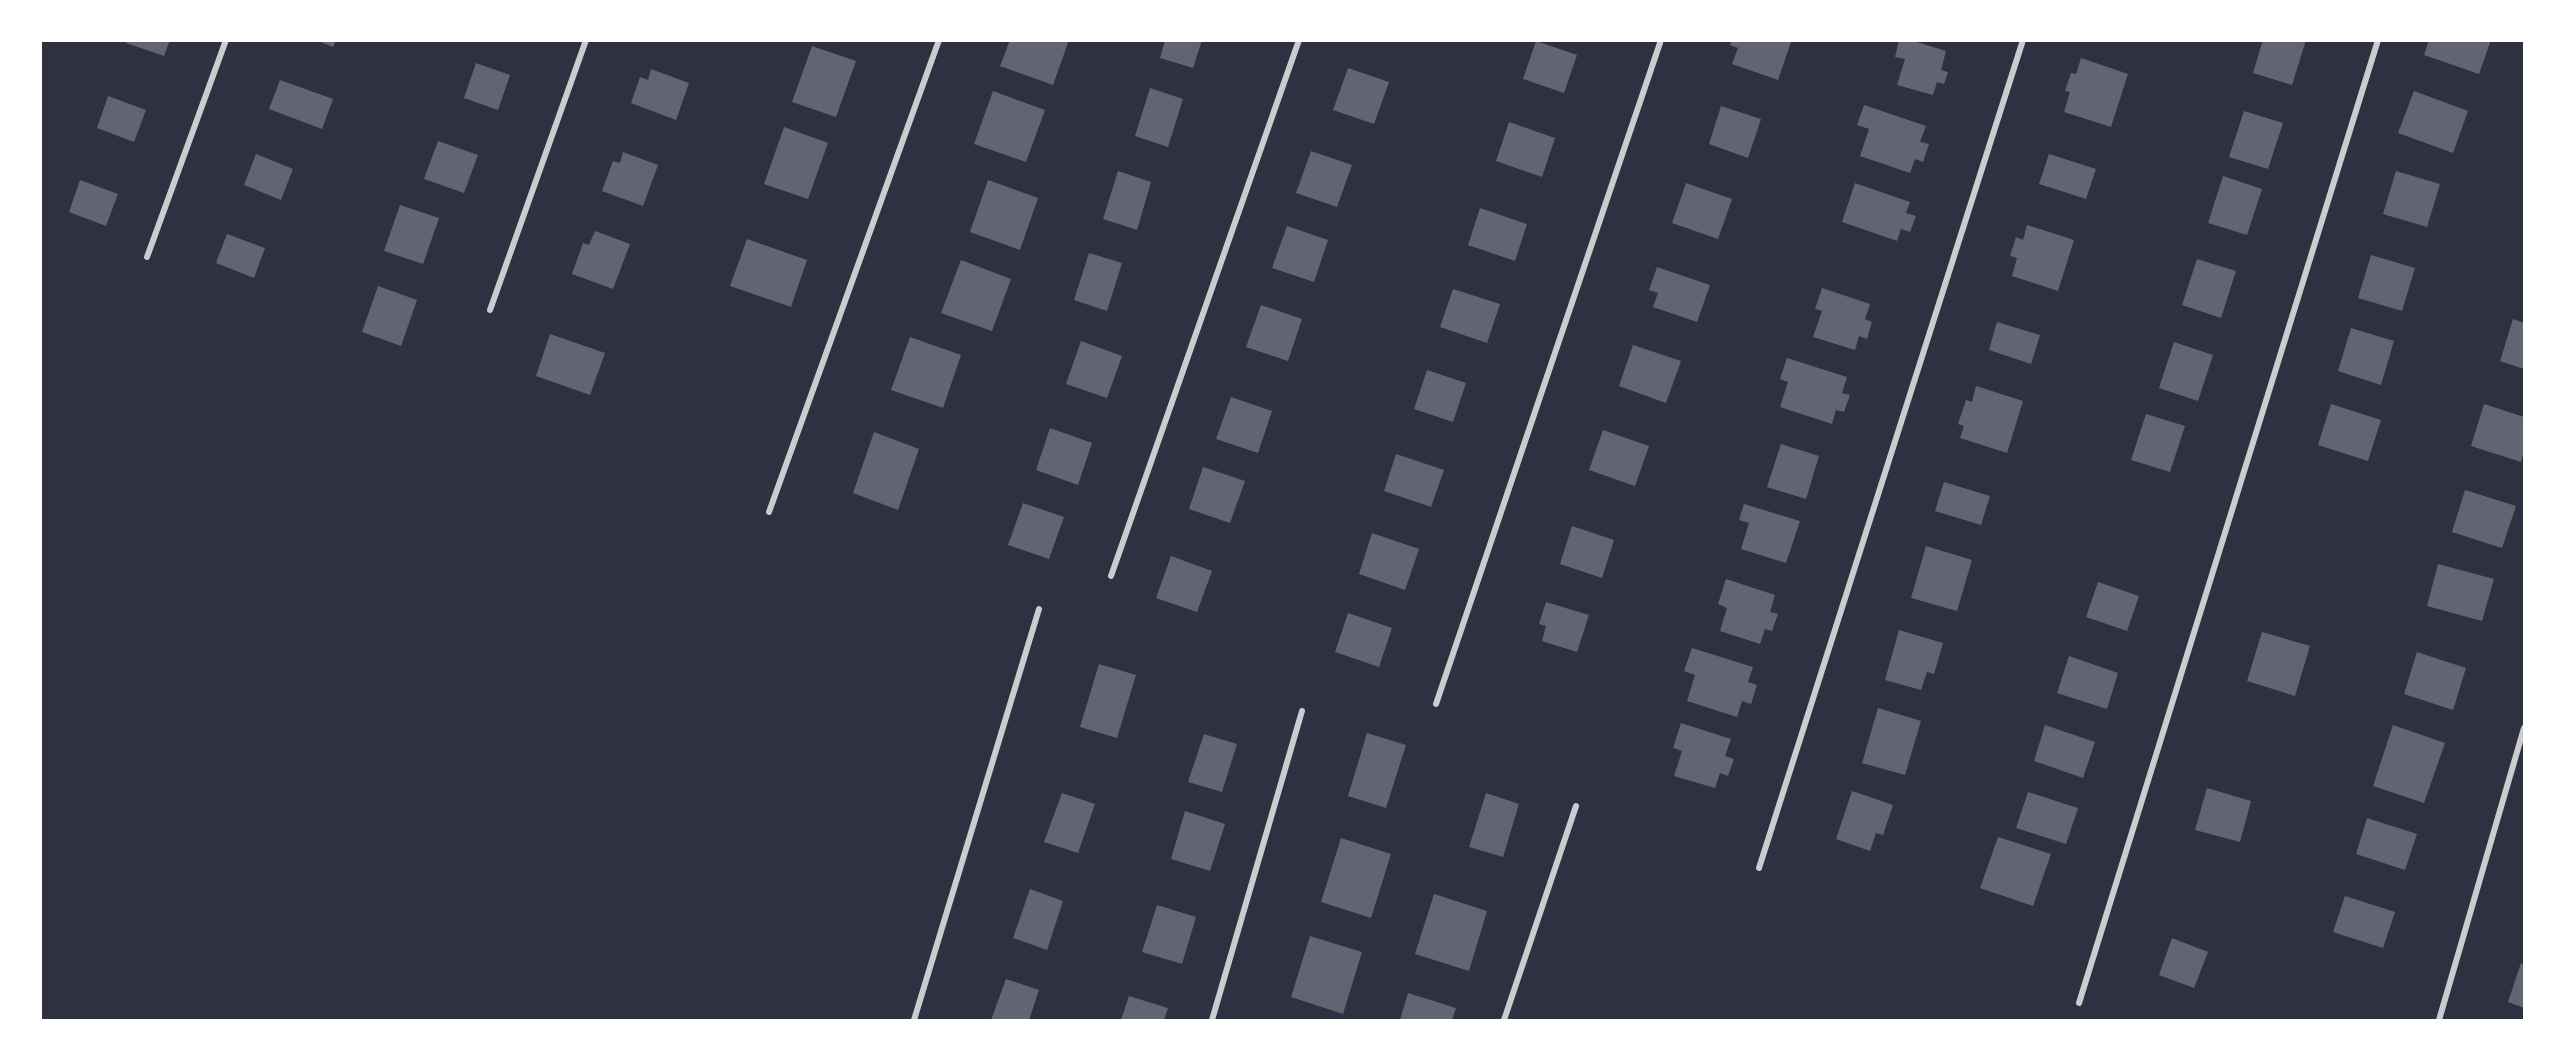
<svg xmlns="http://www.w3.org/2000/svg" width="2565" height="1061" font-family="Roboto,sans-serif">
  <rect width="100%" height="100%" fill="#2d3142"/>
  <!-- building -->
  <g fill="#626471">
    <path d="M127,40H170L164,56L126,43Z"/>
    <path d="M316,40H336L333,47Z"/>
    <path d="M1010,40H1069L1053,85L1000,66Z"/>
    <path d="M1165,40H1202L1193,68L1160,58Z"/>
    <path d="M1732,40L1791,42L1778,80L1732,64L1738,48L1730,45Z"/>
    <path d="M1899,40H1910L1946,51L1941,70L1948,72L1944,84L1937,82L1933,95L1897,85L1905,59L1895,57Z"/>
    <path d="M2263,40H2306L2292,85L2253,73Z"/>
    <path d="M2429,40H2491L2479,74L2424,55Z"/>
    <path d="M1536,41L1577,55L1564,93L1523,79Z"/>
    <path d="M812,46L856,61L836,117L792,102Z"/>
    <path d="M2081,58L2128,74L2111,127L2064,112L2070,92L2065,91L2071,73L2076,74Z"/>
    <path d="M476,63L510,75L498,110L464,98Z"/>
    <path d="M1348,68L1389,82L1374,124L1333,110Z"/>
    <path d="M651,69L689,83L676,120L631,103L640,77L648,80Z"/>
    <path d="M280,80L333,99L322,129L269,109Z"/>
    <path d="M1150,88L1183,99L1168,147L1135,136Z"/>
    <path d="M993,91L1045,110L1026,162L974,144Z"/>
    <path d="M2414,91L2468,111L2453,153L2398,133Z"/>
    <path d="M108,96L146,110L134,142L97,128Z"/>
    <path d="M1864,105L1926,126L1920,142L1929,144L1923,162L1915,159L1910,173L1860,156L1869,129L1857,125Z"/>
    <path d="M1721,106L1761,119L1748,158L1709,144Z"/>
    <path d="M2244,111L2283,123L2268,169L2229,157Z"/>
    <path d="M1509,122L1555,138L1542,177L1496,161Z"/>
    <path d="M784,127L828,143L808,199L764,184Z"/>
    <path d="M438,141L478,155L464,193L424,179Z"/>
    <path d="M1311,151L1352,165L1337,207L1296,193Z"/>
    <path d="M623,152L658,165L643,206L602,191L613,161L620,163Z"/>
    <path d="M256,154L293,169L281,200L244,185Z"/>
    <path d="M2049,154L2096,169L2086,199L2039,184Z"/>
    <path d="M1118,171L1151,182L1137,230L1103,219Z"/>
    <path d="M2396,171L2440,184L2427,227L2383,214Z"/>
    <path d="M2223,176L2262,189L2247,235L2208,223Z"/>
    <path d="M80,180L118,194L106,226L69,212Z"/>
    <path d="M988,180L1038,198L1020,250L970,232Z"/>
    <path d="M1686,183L1732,199L1718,239L1672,223Z"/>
    <path d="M1855,183L1910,202L1906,213L1916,216L1910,232L1901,229L1897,241L1842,222Z"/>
    <path d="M400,205L439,218L423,264L384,251Z"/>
    <path d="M1480,208L1527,224L1515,261L1468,245Z"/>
    <path d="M2027,225L2074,240L2058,291L2012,276L2017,258L2010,256L2016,237L2023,240Z"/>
    <path d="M1287,226L1328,240L1314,282L1272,268Z"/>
    <path d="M595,231L630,244L613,289L572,274L583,243L589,245Z"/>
    <path d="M227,234L265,248L254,278L216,263Z"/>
    <path d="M747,239L807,260L791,307L730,286Z"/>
    <path d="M1089,253L1122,263L1107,311L1074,300Z"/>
    <path d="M2371,255L2415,268L2402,311L2358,298Z"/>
    <path d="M2197,259L2236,271L2221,318L2182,305Z"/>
    <path d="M961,260L1011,279L992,331L941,313Z"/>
    <path d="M1657,267L1710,285L1697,322L1653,307L1658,293L1649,290Z"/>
    <path d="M378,286L417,300L401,346L362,332Z"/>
    <path d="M1822,288L1870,304L1865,319L1872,322L1867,339L1859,336L1855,350L1813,337L1822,311L1815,309Z"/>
    <path d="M1453,289L1500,304L1487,343L1440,327Z"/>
    <path d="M1261,305L1302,319L1288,361L1246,347Z"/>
    <path d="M2513,319L2524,323V369L2500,361Z"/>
    <path d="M1997,322L2040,335L2031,364L1989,350Z"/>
    <path d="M2351,328L2394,341L2381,385L2338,371Z"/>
    <path d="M550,334L605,353L590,395L536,376Z"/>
    <path d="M910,337L961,355L943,408L891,390Z"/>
    <path d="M1081,341L1122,356L1107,398L1066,384Z"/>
    <path d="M2174,342L2213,355L2198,401L2159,388Z"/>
    <path d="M1633,345L1681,361L1666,403L1619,386Z"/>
    <path d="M1787,358L1847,377L1842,393L1850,395L1844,412L1836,410L1832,424L1780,407L1788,382L1780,379Z"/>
    <path d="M1427,370L1466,383L1453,422L1414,409Z"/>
    <path d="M1976,386L2023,401L2007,453L1960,438L1964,426L1958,424L1966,400L1972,402Z"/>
    <path d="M1231,397L1272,411L1258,453L1216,439Z"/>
    <path d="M2331,404L2381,420L2368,461L2318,445Z"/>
    <path d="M2484,404L2524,417V450L2521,462L2471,446Z"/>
    <path d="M2146,414L2185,426L2170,472L2131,460Z"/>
    <path d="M1050,428L1092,443L1078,485L1036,470Z"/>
    <path d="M1603,430L1649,446L1635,486L1589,470Z"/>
    <path d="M874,432L919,449L898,510L853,493Z"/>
    <path d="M1781,444L1819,456L1806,499L1767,487Z"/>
    <path d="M1396,454L1444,470L1431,507L1384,491Z"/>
    <path d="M1203,467L1245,481L1230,523L1189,509Z"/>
    <path d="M1944,482L1990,496L1981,525L1935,511Z"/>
    <path d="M2465,490L2516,506L2502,548L2452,532Z"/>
    <path d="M1023,503L1064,517L1049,559L1008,545Z"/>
    <path d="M1744,504L1800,521L1786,563L1741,549L1749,523L1739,520Z"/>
    <path d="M1572,526L1614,540L1602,578L1560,564Z"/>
    <path d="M1372,533L1419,549L1405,590L1359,574Z"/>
    <path d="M1926,546L1972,560L1957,611L1911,598Z"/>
    <path d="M1171,556L1212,571L1197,612L1156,598Z"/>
    <path d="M2438,564L2494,579L2482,621L2427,606Z"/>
    <path d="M1726,579L1775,595L1770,612L1778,614L1772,631L1765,629L1760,644L1720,631L1727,608L1718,604Z"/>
    <path d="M2098,582L2139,596L2127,631L2086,617Z"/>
    <path d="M1546,602L1589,615L1577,652L1542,641L1546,626L1539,624Z"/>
    <path d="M1348,613L1392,628L1379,667L1335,652Z"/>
    <path d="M1899,630L1943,643L1934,674L1927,672L1921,690L1885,680Z"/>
    <path d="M2262,632L2310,646L2295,696L2247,681Z"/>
    <path d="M1692,648L1753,667L1748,682L1757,685L1751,704L1742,701L1737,717L1687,701L1695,675L1684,671Z"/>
    <path d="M2417,652L2466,668L2453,710L2404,694Z"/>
    <path d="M2069,656L2118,673L2107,709L2057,693Z"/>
    <path d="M1099,664L1136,675L1117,738L1080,727Z"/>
    <path d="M1878,708L1921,721L1905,775L1862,763Z"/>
    <path d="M1681,723L1731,739L1725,756L1734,759L1728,776L1720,773L1715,788L1674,776L1682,751L1673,748Z"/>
    <path d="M2045,725L2095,742L2083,778L2034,761Z"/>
    <path d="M2393,725L2445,743L2424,803L2373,786Z"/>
    <path d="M1367,733L1406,745L1386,808L1348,796Z"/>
    <path d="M1204,734L1237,744L1222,792L1188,782Z"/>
    <path d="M2207,788L2251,801L2240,842L2195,830Z"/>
    <path d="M1852,791L1893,805L1883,835L1876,833L1870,851L1836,839Z"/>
    <path d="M2028,792L2078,808L2066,844L2016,828Z"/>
    <path d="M1062,793L1095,804L1078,853L1044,842Z"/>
    <path d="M1486,793L1519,804L1503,857L1469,847Z"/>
    <path d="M1185,811L1225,824L1210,871L1171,859Z"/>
    <path d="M2367,818L2417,834L2405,870L2356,854Z"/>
    <path d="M1998,837L2051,854L2033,906L1980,888Z"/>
    <path d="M1341,838L1391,854L1371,918L1321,902Z"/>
    <path d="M1030,889L1063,901L1047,950L1013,938Z"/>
    <path d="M1434,894L1487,911L1469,971L1415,954Z"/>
    <path d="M2345,896L2395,912L2383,948L2333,932Z"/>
    <path d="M1157,905L1196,917L1182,964L1142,952Z"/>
    <path d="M1310,936L1362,952L1343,1014L1291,997Z"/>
    <path d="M2172,938L2208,952L2194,988L2159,975Z"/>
    <path d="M2521,963L2524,964V1008L2508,1002Z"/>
    <path d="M1006,979L1039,990L1029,1020H991Z"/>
    <path d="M1408,993L1456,1008L1452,1020H1400Z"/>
    <path d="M1129,996L1168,1008L1164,1020H1121Z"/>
  </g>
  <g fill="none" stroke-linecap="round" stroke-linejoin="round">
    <!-- minor -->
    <g stroke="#caccd0" stroke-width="6">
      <path d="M147,257L226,40"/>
      <path d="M490,310L586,40"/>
      <path d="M769,512L939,40"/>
      <path d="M1111,576L1299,40"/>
      <path d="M1436,704L1661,40"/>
      <path d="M1759,868L2023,40"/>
      <path d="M2079,1003L2378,40"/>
      <path d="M914,1020L1039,609"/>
      <path d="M1212,1020L1302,711"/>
      <path d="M1504,1020L1576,806"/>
      <path d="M2439,1020L2524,728"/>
    </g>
  </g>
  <!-- border -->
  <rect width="2565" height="1061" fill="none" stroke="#ffffff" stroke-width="84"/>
</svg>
